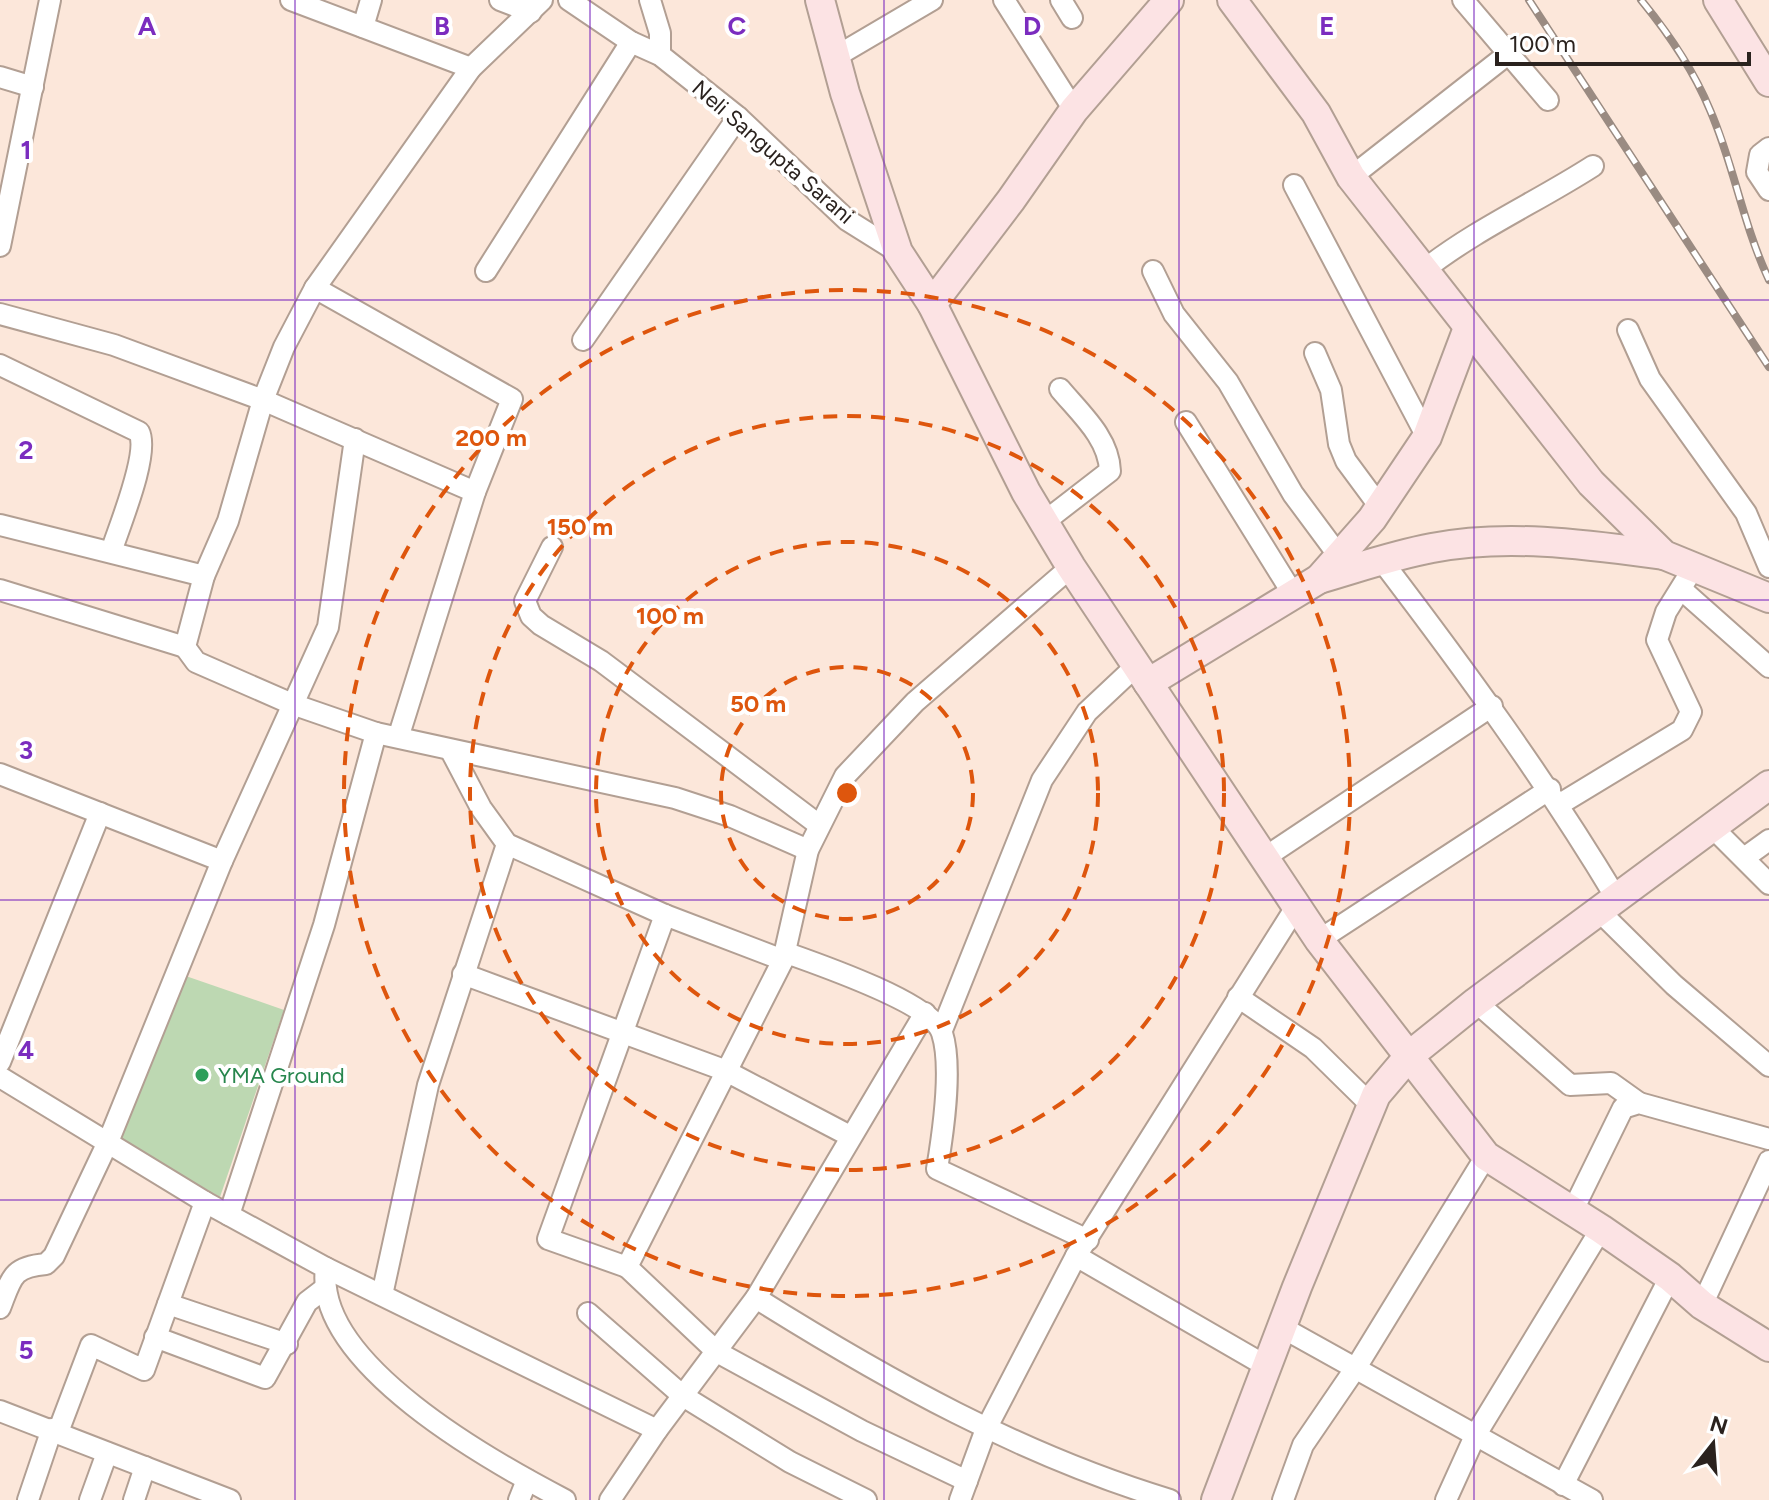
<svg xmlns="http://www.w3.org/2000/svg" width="1769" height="1500" font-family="Figtree,sans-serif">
  <rect width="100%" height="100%" fill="#fce7da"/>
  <!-- green -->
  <path fill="#bdd8b2" d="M180,974L284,1010L220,1197L118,1139Z"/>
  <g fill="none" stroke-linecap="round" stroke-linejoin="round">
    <!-- street casing -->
    <g stroke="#b29f93" stroke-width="24">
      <g id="street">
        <path d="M291,0L471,68"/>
        <path d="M500,0L531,12"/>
        <path d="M542,0L471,68L315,288L284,347L263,400L228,521L204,576L185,647L196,662L292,704L376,733L675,798L730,816L808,850"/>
        <path d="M569,0L631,42L660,55L738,117L847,220L898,252"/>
        <path d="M650,0L660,33V55"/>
        <path d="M1004,0L1074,110"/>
        <path d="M1061,0L1072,18"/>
        <path d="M1463,0L1548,100"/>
        <path d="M363,27L371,0"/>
        <path d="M835,57L932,0"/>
        <path d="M0,77L33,87"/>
        <path d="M1769,148L1760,155L1757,172L1769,190"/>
        <path d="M1351,177L1508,54"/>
        <path d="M1294,185L1427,437"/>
        <path d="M0,246L50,0"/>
        <path d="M1424,270C1476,229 1537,202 1593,166"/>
        <path d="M486,271L631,42"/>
        <path d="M1153,271L1174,314L1228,382L1293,494L1339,556"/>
        <path d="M315,288L512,399L475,492L399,735"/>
        <path d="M0,314L114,345L263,400L475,492"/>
        <path d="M1628,330L1650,379L1746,513L1769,567"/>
        <path d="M583,340L738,117"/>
        <path d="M1315,353L1331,390L1339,444L1346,461L1380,507"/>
        <path d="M0,365L139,432C150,453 119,527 111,552"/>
        <path d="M1186,422L1293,594"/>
        <path d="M1044,522L1110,471C1109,438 1080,413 1060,389"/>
        <path d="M0,525L204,576"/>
        <path d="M552,547L525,601L531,616L541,625L601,661L819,825"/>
        <path d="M1382,561C1465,670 1544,778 1615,896"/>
        <path d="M1681,589L1769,667"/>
        <path d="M0,590L185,647"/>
        <path d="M451,751L481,808L507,844L665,915L783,960"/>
        <path d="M0,774L222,861"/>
        <path d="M1560,804L1682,730L1691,712L1657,640L1666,612L1694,567"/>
        <path d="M1711,826L1769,884"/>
        <path d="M1264,858L1492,706"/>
        <path d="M1744,858L1769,840"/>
        <path d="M1597,909L1674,985L1769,1066"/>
        <path d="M1319,940L1550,789"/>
        <path d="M784,952C815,963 932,1003 942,1033C953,1067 943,1133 937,1169L1088,1240"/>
        <path d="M463,974L724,1070L850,1136"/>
        <path d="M1238,997L1313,1048L1371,1105"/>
        <path d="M1476,1002L1570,1085L1611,1083L1639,1103"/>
        <path d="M942,1030L1042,780L1087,712L1136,666"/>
        <path d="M0,1062L100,813"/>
        <path d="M0,1077L205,1202L326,1268C313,1363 492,1462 565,1500"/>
        <path d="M1572,1212L1623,1108L1639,1103L1769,1139"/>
        <path d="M229,1215L324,925L376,733"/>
        <path d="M1076,1256L1268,1367"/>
        <path d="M627,1267L548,1239L665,915"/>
        <path d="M326,1268L657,1430"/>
        <path d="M382,1295L428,1085L507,844"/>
        <path d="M756,1298C887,1380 1021,1455 1170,1500"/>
        <path d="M168,1304L287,1344"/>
        <path d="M1702,1305L1769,1161"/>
        <path d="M0,1308C12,1277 12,1267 46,1264L54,1256L108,1142L222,861L328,627L355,439"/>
        <path d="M588,1313L683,1396L790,1462L866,1500"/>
        <path d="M1283,1328L1592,1500"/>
        <path d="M155,1337L265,1378L307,1302L324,1289"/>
        <path d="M0,1411L230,1500"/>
        <path d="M58,1432L91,1345L144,1370L205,1202"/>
        <path d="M967,1481L862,1431L717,1352L627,1267L783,960L808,850L845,776L915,702L1071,567"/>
        <path d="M1563,1485L1670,1277"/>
        <path d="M28,1500L52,1429"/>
        <path d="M90,1500L107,1453"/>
        <path d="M134,1500L145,1467"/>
        <path d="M519,1500L527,1480"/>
        <path d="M610,1500L657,1430L756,1298L925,1013"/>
        <path d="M960,1500L986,1429L1076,1256L1296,907"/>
        <path d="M1283,1500L1303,1445L1357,1366L1486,1156"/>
        <path d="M1446,1500L1475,1436L1601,1229"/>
      </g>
    </g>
    <!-- secondary casing -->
    <g stroke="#b29f93" stroke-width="32">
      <g id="secondary">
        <path d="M820,0L845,93L898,252L932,304L1026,492L1071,567L1319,940L1486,1156L1601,1229L1670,1277L1702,1305L1769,1347"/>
        <path d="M1232,0L1316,113L1351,177L1591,483L1664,555L1769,598"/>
        <path d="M1718,0L1769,82"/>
        <path d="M932,304L1011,200L1074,110L1169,0"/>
        <path d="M1319,579C1357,568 1394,555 1432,548C1508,533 1589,545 1664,555"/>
        <path d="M1148,683L1319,579L1372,519L1427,437L1468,328"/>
        <path d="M1216,1500L1297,1287L1376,1095L1410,1055L1476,1002L1769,785"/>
      </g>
    </g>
    <!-- street -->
    <use href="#street" stroke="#fff" stroke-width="20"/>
    <!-- secondary -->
    <use href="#secondary" stroke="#fce3e4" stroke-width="28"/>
    <!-- rail casing -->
    <g stroke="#9a8b82" stroke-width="8">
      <g id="rail">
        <path d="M1529,0L1769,367"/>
        <path d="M1641,0C1669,34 1693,69 1710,110C1734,165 1743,225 1769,280"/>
      </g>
    </g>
    <!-- rail -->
    <use href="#rail" stroke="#fff" stroke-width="5" stroke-dasharray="15" stroke-linecap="butt"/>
  </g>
  <!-- grid -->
  <path fill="none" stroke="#7b2cbf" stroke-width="2" stroke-opacity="0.55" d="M295,0V1500M590,0V1500M884,0V1500M1179,0V1500M1474,0V1500M0,300H1769M0,600H1769M0,900H1769M0,1200H1769"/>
  <!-- distance rings -->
  <g fill="none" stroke="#de560d" stroke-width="4" stroke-dasharray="14 10">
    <circle cx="847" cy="793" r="126"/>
    <circle cx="847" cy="793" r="251"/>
    <circle cx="847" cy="793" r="377"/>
    <circle cx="847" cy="793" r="503"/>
  </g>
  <!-- markers -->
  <circle fill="#2e9e5b" stroke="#fff" stroke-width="3" cx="202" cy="1075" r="8"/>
  <g text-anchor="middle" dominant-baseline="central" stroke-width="8" stroke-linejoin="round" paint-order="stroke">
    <!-- street labels -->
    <g font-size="22" fill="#2a221e" stroke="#fff">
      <text transform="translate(773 152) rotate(41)">Neli Sangupta Sarani</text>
    </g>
    <!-- leisure labels -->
    <g font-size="22" fill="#27864d" stroke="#fff" text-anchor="start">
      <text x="218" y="1075">YMA Ground</text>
    </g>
  </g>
  <g font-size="26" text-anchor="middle" font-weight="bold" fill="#7b2cbf" stroke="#fff" stroke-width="8" stroke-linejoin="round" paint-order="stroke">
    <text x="147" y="35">A</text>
    <text x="442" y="35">B</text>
    <text x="737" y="35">C</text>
    <text x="1032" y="35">D</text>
    <text x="1327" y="35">E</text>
    <text x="26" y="159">1</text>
    <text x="26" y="459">2</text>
    <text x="26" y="759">3</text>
    <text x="26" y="1059">4</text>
    <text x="26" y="1359">5</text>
  </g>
  <circle cx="847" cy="793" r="12" fill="#de560d" stroke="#fff" stroke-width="4"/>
  <g font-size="24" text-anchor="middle" font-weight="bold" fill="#de560d" stroke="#fff" stroke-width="8" stroke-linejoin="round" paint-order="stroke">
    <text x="491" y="446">200 m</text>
    <text x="580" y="535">150 m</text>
    <text x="670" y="624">100 m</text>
    <text x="758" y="712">50 m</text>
  </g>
  <!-- north arrow -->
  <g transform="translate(1713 1444) rotate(17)" stroke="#ffffff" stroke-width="6" paint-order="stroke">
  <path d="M0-6L14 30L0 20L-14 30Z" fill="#2a221e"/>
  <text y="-12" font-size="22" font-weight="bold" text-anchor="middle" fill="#2a221e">N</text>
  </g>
  <!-- scale -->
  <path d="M1497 52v12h252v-12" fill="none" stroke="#2a221e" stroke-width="4"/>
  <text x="1509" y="52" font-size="24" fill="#2a221e" stroke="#ffffff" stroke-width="6" paint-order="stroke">100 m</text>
</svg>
